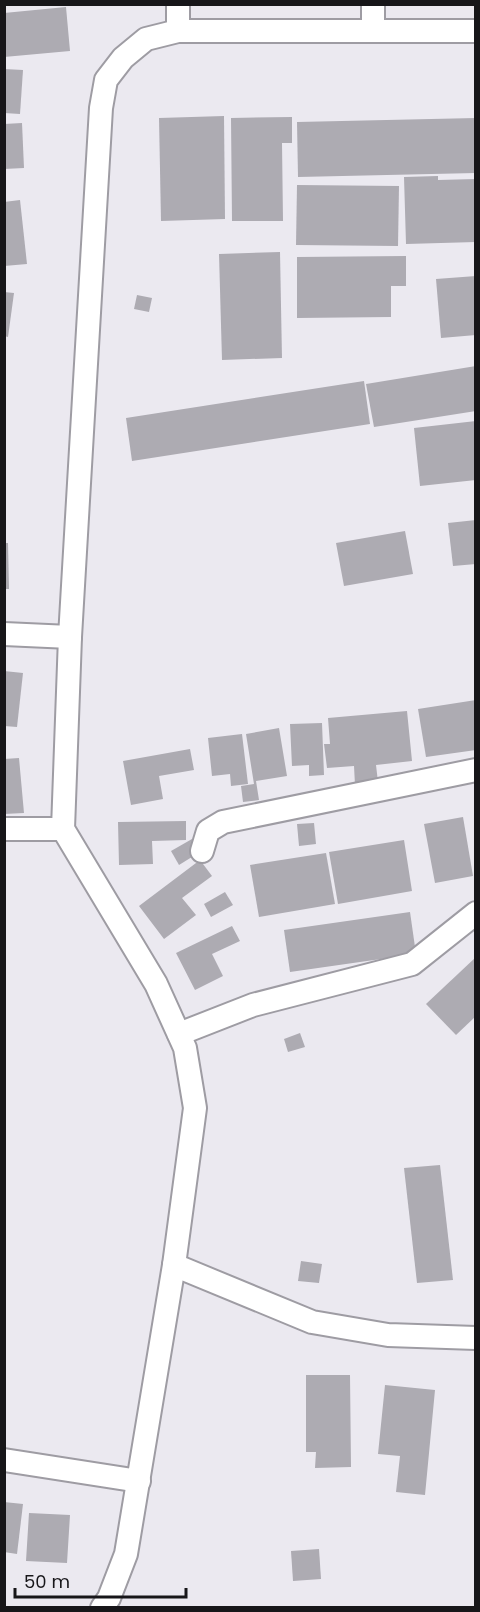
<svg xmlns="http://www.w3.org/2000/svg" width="480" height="1612" font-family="Poppins,sans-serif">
  <rect width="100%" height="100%" fill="#ebe9f0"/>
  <!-- building -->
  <g fill="#adabb2">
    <path d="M66,7L70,51L4,57V13Z"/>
    <path d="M4,69L23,70L20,114L4,113Z"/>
    <path d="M224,116L225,219L161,221L159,118Z"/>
    <path d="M292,117V143H282L283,221H232L231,118Z"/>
    <path d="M476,118V173L298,177L297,122Z"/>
    <path d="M22,123L24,168L4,169V124Z"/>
    <path d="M438,176V180L476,179V242L406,244L404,177Z"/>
    <path d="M297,185L399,186L398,246L296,245Z"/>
    <path d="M20,200L27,264L4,266V202Z"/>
    <path d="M280,252L282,358L222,360L219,254Z"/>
    <path d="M406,256V286H391V317L297,318V257Z"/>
    <path d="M476,276V335L441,338L436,279Z"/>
    <path d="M4,292L14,293L8,337L4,336Z"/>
    <path d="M137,295L152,298L149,312L134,309Z"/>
    <path d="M476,366V411L374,427L366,384Z"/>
    <path d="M364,381L370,424L132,461L126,418Z"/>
    <path d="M476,421V480L420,486L414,428Z"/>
    <path d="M476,520V564L453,566L448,523Z"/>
    <path d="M405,531L413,574L344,586L336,543Z"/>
    <path d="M4,543H8L9,589H4Z"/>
    <path d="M4,671L23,673L17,727L4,726Z"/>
    <path d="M476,700V750L426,757L418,709Z"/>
    <path d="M407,711L412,761L376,765L378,782L355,785L354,766L327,768L324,744H330L328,718Z"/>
    <path d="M322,723L324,775L309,776V765L292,766L290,724Z"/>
    <path d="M279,728L287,776L256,781L259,800L243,802L241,786L254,784L246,734Z"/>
    <path d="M242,734L248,784L231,786L230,774L212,776L208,738Z"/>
    <path d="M190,749L194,770L159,776L163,799L131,805L123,761Z"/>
    <path d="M19,758L24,813L4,814V759Z"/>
    <path d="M463,817L473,876L435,883L424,824Z"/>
    <path d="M186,821V840L152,841L153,864L119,865L118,822Z"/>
    <path d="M314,823L316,844L299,846L297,824Z"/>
    <path d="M192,839L200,852L179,865L171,851Z"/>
    <path d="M404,840L412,891L338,904L329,852Z"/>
    <path d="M326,853L335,904L259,917L250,865Z"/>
    <path d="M200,860L212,876L182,898L196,915L164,939L139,906Z"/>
    <path d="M225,892L233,905L211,917L204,904Z"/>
    <path d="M410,912L416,954L290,972L284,930Z"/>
    <path d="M232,926L240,941L212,954L223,976L195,990L176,953Z"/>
    <path d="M476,957V1016L456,1035L426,1004Z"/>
    <path d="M300,1033L305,1047L288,1052L284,1039Z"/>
    <path d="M440,1165L453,1280L417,1283L404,1168Z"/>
    <path d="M301,1261L322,1264L319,1283L298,1281Z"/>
    <path d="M306,1375H350L351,1467L315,1468L316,1452H306Z"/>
    <path d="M385,1385L435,1390L425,1495L396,1492L400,1456L378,1454Z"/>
    <path d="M4,1502L23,1504L17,1554L4,1552Z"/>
    <path d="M29,1513L70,1515L67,1563L26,1561Z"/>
    <path d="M319,1549L321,1579L293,1581L291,1551Z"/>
  </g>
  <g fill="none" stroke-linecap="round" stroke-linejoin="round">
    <!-- street casing -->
    <g stroke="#9e9ca3" stroke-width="26">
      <g id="street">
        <path d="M373,4V31"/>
        <path d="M178,31V4"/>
        <path d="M4,634L70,637"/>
        <path d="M4,829H63"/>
        <path d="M202,851L208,831L223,822L476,770"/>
        <path d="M179,1034L253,1005L412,964L476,913"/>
        <path d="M174,1265L312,1322L388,1335L476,1338"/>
        <path d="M4,1460L139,1481"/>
        <path d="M102,1608L109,1598L126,1554L174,1265L195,1108L185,1048L156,984L63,829L70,637L101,108L106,80L123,58L146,39L178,31H476"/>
      </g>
    </g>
    <!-- street -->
    <use href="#street" stroke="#fff" stroke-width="22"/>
  </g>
  <!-- border -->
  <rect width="480" height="1612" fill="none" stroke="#171619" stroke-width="12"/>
  <!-- scale -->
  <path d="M15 1588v9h171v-9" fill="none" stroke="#171619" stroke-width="3"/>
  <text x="24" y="1588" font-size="18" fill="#171619" stroke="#ebe9f0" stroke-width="4.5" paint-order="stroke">50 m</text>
</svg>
